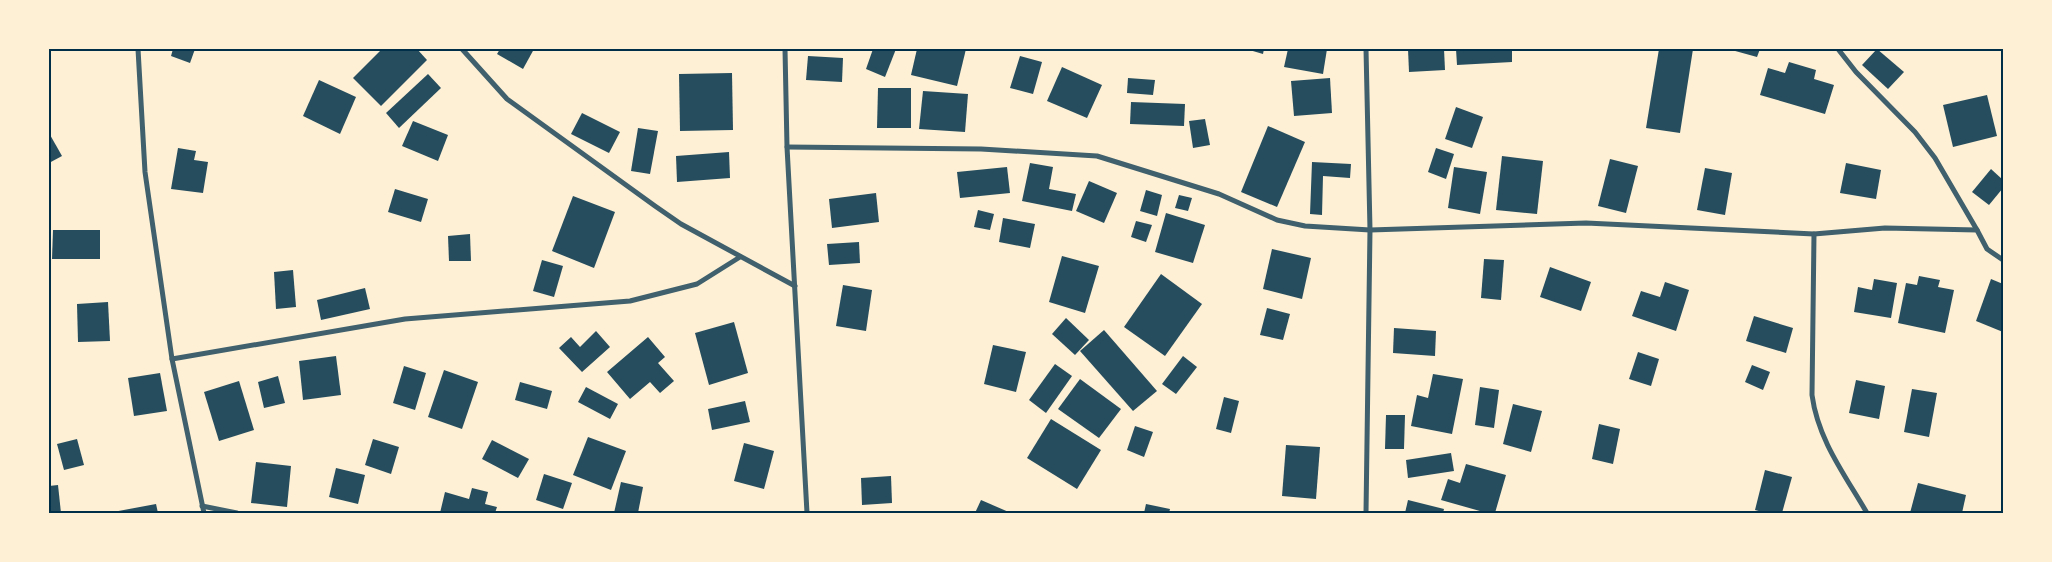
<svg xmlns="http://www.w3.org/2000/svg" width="2052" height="562" font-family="'Public Sans',sans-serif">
  <rect width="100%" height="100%" fill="#fdf0d5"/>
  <!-- building -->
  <g fill="#264d5e">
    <path d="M173,49H195L190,63L171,56Z"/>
    <path d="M382,49H417L427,60L381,106L353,78Z"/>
    <path d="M500,49H534L523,69L497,54Z"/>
    <path d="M873,49H896L885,77L866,69Z"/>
    <path d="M917,49H966L957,86L911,75Z"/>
    <path d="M1246,49H1264L1263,54Z"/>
    <path d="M1288,49H1327L1323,74L1284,67Z"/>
    <path d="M1408,49H1444L1445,70L1409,72Z"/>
    <path d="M1456,49H1512V62L1457,65Z"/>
    <path d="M1659,49H1693L1680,133L1646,128Z"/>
    <path d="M1728,49H1760L1757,57Z"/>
    <path d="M1877,49L1904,72L1888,89L1862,65Z"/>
    <path d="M808,56L843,58L842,82L806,80Z"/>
    <path d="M1020,56L1042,62L1033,94L1010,88Z"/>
    <path d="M1789,62L1816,70L1814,79L1834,85L1825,114L1760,95L1768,68L1785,73Z"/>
    <path d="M1062,67L1102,85L1087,118L1047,101Z"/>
    <path d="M732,73L733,130L680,131L679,74Z"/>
    <path d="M428,74L441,88L399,128L386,113Z"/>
    <path d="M1128,78L1155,80L1153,95L1127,93Z"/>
    <path d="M1330,78L1332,113L1294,116L1291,81Z"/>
    <path d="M319,80L356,97L340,134L303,116Z"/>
    <path d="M878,88H911V128H877Z"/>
    <path d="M923,91L968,94L965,132L919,129Z"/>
    <path d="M1987,95L1997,136L1953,147L1943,105Z"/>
    <path d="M1131,102L1185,104L1184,126L1130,124Z"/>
    <path d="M1456,107L1483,117L1472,148L1445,139Z"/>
    <path d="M582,113L620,132L609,153L571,134Z"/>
    <path d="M1205,119L1210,145L1193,148L1189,121Z"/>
    <path d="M413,121L448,135L438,161L402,146Z"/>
    <path d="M1268,126L1305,142L1277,207L1241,192Z"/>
    <path d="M638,128L658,131L650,174L631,171Z"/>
    <path d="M49,133L62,156L49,163Z"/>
    <path d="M178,148L196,151L194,160L208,162L203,193L171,189Z"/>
    <path d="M1436,148L1454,154L1446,179L1428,172Z"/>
    <path d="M729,152L730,178L677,182L676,156Z"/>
    <path d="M1502,156L1543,161L1537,214L1496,210Z"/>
    <path d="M1610,159L1638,166L1626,213L1598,206Z"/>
    <path d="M1312,162L1351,164L1350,178L1323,176L1322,215L1310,214Z"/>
    <path d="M1030,163L1053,167L1049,189L1076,194L1072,211L1022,201Z"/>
    <path d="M1846,163L1881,170L1876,199L1840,193Z"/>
    <path d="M1007,167L1010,193L960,198L957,172Z"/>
    <path d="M1454,167L1487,172L1480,214L1448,208Z"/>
    <path d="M1705,168L1732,173L1725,215L1697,210Z"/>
    <path d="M1991,169L2003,180V188L1989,205L1972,192Z"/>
    <path d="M1089,181L1117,193L1104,223L1076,211Z"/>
    <path d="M395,189L428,199L421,222L388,212Z"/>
    <path d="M1146,190L1162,195L1157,216L1140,211Z"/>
    <path d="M876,193L879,222L832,228L829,199Z"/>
    <path d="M1179,195L1192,198L1188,211L1175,208Z"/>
    <path d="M573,196L615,212L594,268L552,251Z"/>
    <path d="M978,210L994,214L990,230L974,227Z"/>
    <path d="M1166,213L1205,225L1193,263L1155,252Z"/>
    <path d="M1003,218L1035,224L1030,248L999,242Z"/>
    <path d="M1136,221L1152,225L1146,242L1131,237Z"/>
    <path d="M53,230H100V259H52Z"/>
    <path d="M470,234L471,261H449L448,236Z"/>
    <path d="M859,242L860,263L829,265L827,244Z"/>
    <path d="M1272,249L1311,258L1302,299L1263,289Z"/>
    <path d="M1062,256L1099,266L1085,313L1049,302Z"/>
    <path d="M1484,259L1504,260L1501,300L1481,298Z"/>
    <path d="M542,260L563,266L554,297L533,291Z"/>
    <path d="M1550,267L1591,282L1581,311L1540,297Z"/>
    <path d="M293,270L296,307L276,309L274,272Z"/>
    <path d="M1161,274L1202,304L1165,356L1124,327Z"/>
    <path d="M1919,276L1940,280L1938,287L1954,290L1945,333L1898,323L1906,283L1917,285Z"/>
    <path d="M1874,279L1897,283L1891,318L1854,312L1858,287L1872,290Z"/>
    <path d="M1991,279L2003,284V332L1976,321Z"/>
    <path d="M1665,282L1689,290L1676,331L1632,316L1641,291L1660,297Z"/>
    <path d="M843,285L872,290L866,331L836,326Z"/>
    <path d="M365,288L370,309L321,320L317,300Z"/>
    <path d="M108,302L110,341L78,342L77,304Z"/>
    <path d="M1267,308L1290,314L1283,340L1260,335Z"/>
    <path d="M1754,316L1793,328L1786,353L1746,341Z"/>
    <path d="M1066,318L1089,340L1075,355L1052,334Z"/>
    <path d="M734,322L748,373L709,385L695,333Z"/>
    <path d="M1394,328L1436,331L1435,356L1393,353Z"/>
    <path d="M1104,330L1157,391L1133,411L1080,351Z"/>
    <path d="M596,331L610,347L582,372L559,348L571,337L580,347Z"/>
    <path d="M648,337L665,357L658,363L674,381L660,393L650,382L630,399L607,372Z"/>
    <path d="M993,345L1026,352L1016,392L984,384Z"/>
    <path d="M1638,352L1659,359L1651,386L1629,379Z"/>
    <path d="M336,356L341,395L303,400L299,361Z"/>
    <path d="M1183,356L1197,367L1176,394L1162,384Z"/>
    <path d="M1055,364L1072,376L1046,413L1029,400Z"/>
    <path d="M1752,365L1770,372L1763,390L1745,382Z"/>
    <path d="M404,366L426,373L415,410L393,403Z"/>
    <path d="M444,370L478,382L462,429L428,417Z"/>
    <path d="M160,373L167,411L134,416L128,378Z"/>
    <path d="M1433,374L1463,379L1452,434L1411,426L1417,395L1428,398Z"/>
    <path d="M278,376L285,403L264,408L258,382Z"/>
    <path d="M1080,379L1121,409L1099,438L1058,409Z"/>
    <path d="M1856,380L1885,386L1879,419L1849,413Z"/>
    <path d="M239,381L254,430L219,441L204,392Z"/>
    <path d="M520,382L552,391L547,409L515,400Z"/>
    <path d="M586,387L618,404L610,419L578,402Z"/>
    <path d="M1480,387L1499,390L1494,428L1475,425Z"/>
    <path d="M1912,389L1937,393L1929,437L1904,432Z"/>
    <path d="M1224,397L1239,401L1231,433L1216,429Z"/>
    <path d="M745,401L750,422L712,430L708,409Z"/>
    <path d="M1513,404L1542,411L1531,452L1503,444Z"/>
    <path d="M1386,415H1405L1404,449H1385Z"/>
    <path d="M1051,419L1101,450L1077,489L1027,458Z"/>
    <path d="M1599,424L1620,429L1613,464L1592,459Z"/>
    <path d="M1135,426L1153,432L1144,457L1127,450Z"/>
    <path d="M588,437L626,451L611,490L573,475Z"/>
    <path d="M77,439L84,465L64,470L57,444Z"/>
    <path d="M373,439L399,447L391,474L365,465Z"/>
    <path d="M492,440L529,459L518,478L482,459Z"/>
    <path d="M744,443L774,451L764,489L734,481Z"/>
    <path d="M1286,445L1320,447L1316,499L1282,496Z"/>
    <path d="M1451,453L1454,471L1408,478L1406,460Z"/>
    <path d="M256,462L291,466L287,507L251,503Z"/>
    <path d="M1466,464L1506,475L1495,513H1487L1441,500L1448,479L1460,483Z"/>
    <path d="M336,468L365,475L358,504L329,497Z"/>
    <path d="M1765,470L1792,477L1782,513H1766L1755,510Z"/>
    <path d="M544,474L572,483L563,509L536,500Z"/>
    <path d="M891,476L892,503L862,505L861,478Z"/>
    <path d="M621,482L643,487L638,513H614Z"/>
    <path d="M1918,483L1966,495L1962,513H1910Z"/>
    <path d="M58,485L61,513H49V486Z"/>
    <path d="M472,488L488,492L485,504L497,507L495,513H440L445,492L469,499Z"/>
    <path d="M981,500L1011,513H975Z"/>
    <path d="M1408,500L1444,509L1443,513H1405Z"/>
    <path d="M156,504L158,513H113V512Z"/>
    <path d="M1146,504L1170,509L1169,513H1144Z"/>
  </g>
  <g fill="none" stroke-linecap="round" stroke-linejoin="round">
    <!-- minor -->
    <g stroke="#3f606c" stroke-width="5">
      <path d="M138,49L145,172L172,359L204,513"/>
      <path d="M462,49L507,99L655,206L681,224L795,286"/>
      <path d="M785,49L787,147L807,513"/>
      <path d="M1838,49L1856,72L1915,132L1935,158L1977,230"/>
      <path d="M787,147L981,149L1097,156L1219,194L1277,220L1305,226L1370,230L1586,223L1814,234L1885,228L1977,230L1987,249L2003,260"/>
      <path d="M1814,234L1812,395C1818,440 1845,475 1867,513"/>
      <path d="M172,359L405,319L630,301L697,284L740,257"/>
      <path d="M202,506L237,513"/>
      <path d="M1366,513L1370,230L1366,49"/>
    </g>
  </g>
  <!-- border -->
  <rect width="2052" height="562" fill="none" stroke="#fdf0d5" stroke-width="100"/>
  <rect x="50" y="50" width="1952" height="462" fill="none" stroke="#003049" stroke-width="2"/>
</svg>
